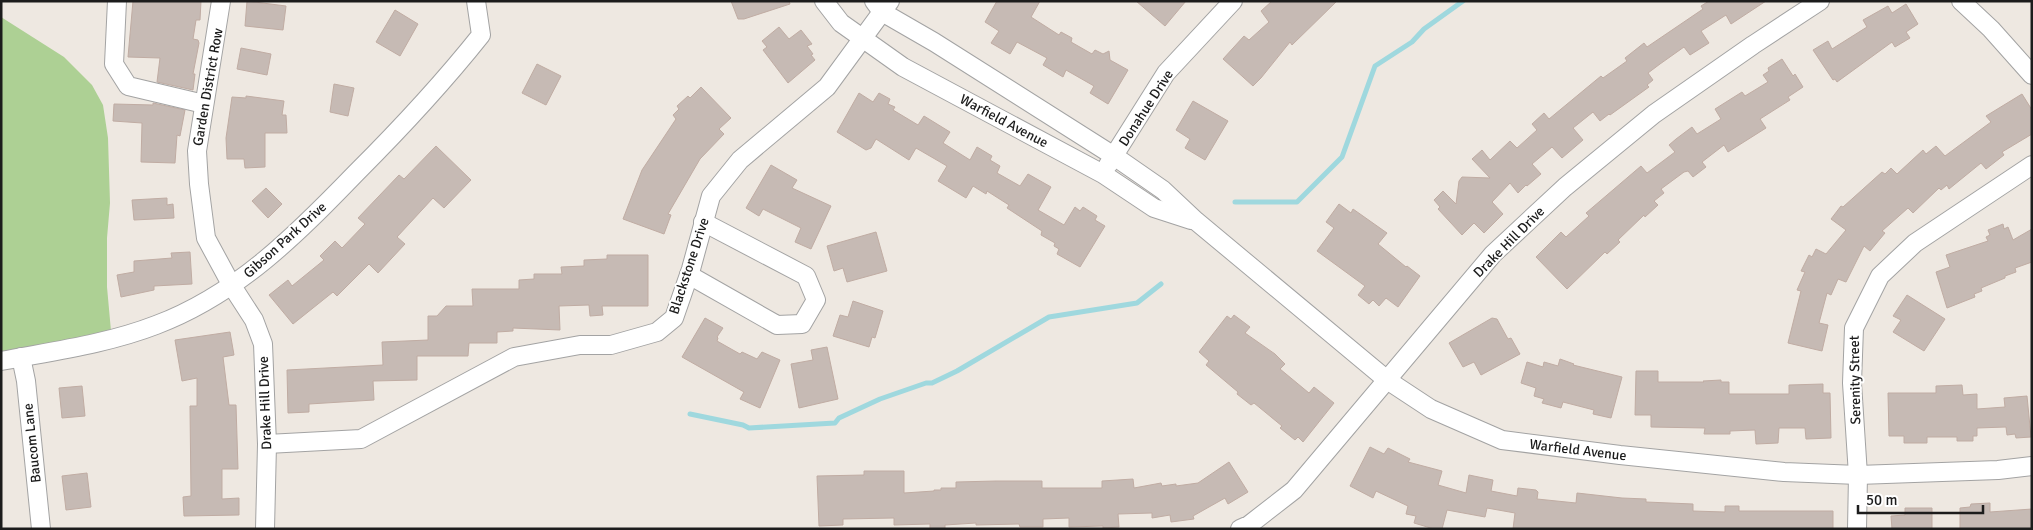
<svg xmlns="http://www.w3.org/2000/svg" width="2033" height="530" font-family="Signika,sans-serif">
  <rect width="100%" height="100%" fill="#eee8e1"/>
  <!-- forest -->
  <path fill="#add094" d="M1,17L64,57L92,85L103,105L108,138L110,203L107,238V287L111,331L85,338L1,353Z"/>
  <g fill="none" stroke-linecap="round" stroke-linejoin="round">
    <!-- stream -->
    <g stroke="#9fd8de" stroke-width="5">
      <path d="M1235,202H1297L1342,157L1375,66L1412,42L1424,29L1463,1"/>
      <path d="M690,414L743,425L749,428L835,423L839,418L880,399L926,383H932L957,371L1049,317L1137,303L1161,284"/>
    </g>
  </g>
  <!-- building -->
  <g fill="#c6bab4" stroke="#c0aca3">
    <path d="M133,1H201L200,20H196L193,39L198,40L199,43L193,74H195L193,90L157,82L160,58L128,57Z"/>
    <path d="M247,1L286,6L283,30L245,26Z"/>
    <path d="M731,1H789L790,4L744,19H738Z"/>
    <path d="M997,1H1040L1031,17L1059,35L1061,32L1072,38L1071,42L1092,54L1095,50L1103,54L1109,51L1110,60L1128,70L1108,104L1090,93L1094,86L1066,70L1063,77L1043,65L1047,58L1017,42L1010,54L991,43L999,31L985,22Z"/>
    <path d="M1136,1H1186L1165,26Z"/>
    <path d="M1272,1H1337L1292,45L1290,42L1261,78L1253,86L1223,59L1244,36L1249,40L1269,22L1261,11Z"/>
    <path d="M1709,1H1766L1731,24L1726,15L1701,31L1709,43L1690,55L1684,47L1660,64L1648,73L1653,80L1647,85L1649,87L1610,115L1609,114L1600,121L1593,112L1573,128L1583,140L1562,158L1552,147L1532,164L1541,174L1527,186L1526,185L1518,193L1510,183L1492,202L1503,214L1484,233L1474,223L1462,235L1438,209L1440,207L1434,200L1443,191L1456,204L1459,181L1462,177L1490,178L1472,159L1482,150L1490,160L1510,141L1517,148L1537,130L1532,124L1544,113L1549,119L1601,76L1603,78L1627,61L1625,58L1644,43L1647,47L1703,9L1701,6Z"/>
    <path d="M1906,4L1918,24L1906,32L1910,38L1895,47L1892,42L1837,82L1835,79L1833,80L1813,50L1828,41L1832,49L1867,27L1863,20L1888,6L1892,13Z"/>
    <path d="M395,10L418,24L400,56L376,42Z"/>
    <path d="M779,27L789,39L801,30L812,44L807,46L813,54L811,55L815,60L788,83L763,50L767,47L762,41Z"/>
    <path d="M241,48L271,54L267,75L237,69Z"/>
    <path d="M1782,59L1793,76L1795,74L1803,87L1788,97L1790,100L1760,119L1766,128L1728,152L1724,145L1702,162L1706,167L1693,177L1688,171L1684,172L1661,189L1664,193L1654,201L1658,205L1645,217L1644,215L1618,240L1620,242L1607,254L1605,252L1567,289L1536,257L1561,232L1566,237L1589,216L1586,213L1641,166L1647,173L1675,152L1669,145L1676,139L1692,127L1697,134L1721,119L1715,109L1742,92L1745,96L1768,82L1763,75L1769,71L1768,68Z"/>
    <path d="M537,64L561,76L546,105L522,93Z"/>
    <path d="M334,84L354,88L348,116L330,112Z"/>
    <path d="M701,87L731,118L719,129L724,134L700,159L668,214L671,215L664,234L623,219L642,170L676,119L673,115L679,109L677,106L688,96L690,98Z"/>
    <path d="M859,93L873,102L879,93L890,99L888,104L895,107L893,110L918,125L924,116L950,132L943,143L970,160L977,147L992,156L990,160L1000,166L997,173L1020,186L1028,174L1051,187L1038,210L1064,225L1075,207L1080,211L1083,207L1097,216L1095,220L1105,226L1080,267L1057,254L1059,249L1054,246L1055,243L1041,235L1042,231L1007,208L1009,205L987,191L986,194L973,186L966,198L938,181L947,166L916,148L909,160L876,139L871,148L866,150L837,132Z"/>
    <path d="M2022,94L2032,110V134L2002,152L2004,155L1986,169L1981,163L1949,189L1947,185L1941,190L1939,188L1913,213L1908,208L1882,231L1885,233L1870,251L1864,246L1846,282L1838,279L1831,295L1827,293L1819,323L1828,325L1822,351L1788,343L1801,291L1797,290L1805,272L1801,271L1809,255L1812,257L1816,249L1826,254L1846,230L1831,219L1841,206L1843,207L1882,172L1885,174L1891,168L1897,174L1923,150L1926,154L1936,146L1945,156L1991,122L1986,116Z"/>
    <path d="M246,96L284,101L282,115H286L287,133H265V167L245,168L244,159H227L226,138L232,97L246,98Z"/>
    <path d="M1193,101L1228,121L1205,160L1185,148L1190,139L1176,130Z"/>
    <path d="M153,103L185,110L180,136L177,135L175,163L141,162L142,123L113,121L114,104L153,105Z"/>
    <path d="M436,146L471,180L444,208L433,198L397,237L405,244L378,273L369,264L337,296L333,292L293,324L269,295L288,280L292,286L324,260L320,256L335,241L342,248L365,224L358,218L399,175L404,179Z"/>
    <path d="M771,165L797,180L792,188L831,206L811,249L795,242L801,228L763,209L759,216L746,208Z"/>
    <path d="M266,188L282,204L268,218L252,201Z"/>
    <path d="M167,198V205L173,204L174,218L134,220L132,200Z"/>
    <path d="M1339,204L1351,213L1353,209L1387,233L1378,244L1406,267L1407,266L1420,276L1398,307L1386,298L1379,306L1373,300L1369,304L1358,295L1365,286L1317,251L1334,228L1326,222Z"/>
    <path d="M2003,224L2004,229L2008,227L2013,240L2032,229V262L2015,268L2016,272L2005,276V278L1981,288L1982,291L1974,294L1975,297L1947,308L1936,272L1950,267L1946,255L1988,241L1986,237L1990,235L1988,230Z"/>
    <path d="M876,232L887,271L847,282L843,268L834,271L827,246Z"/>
    <path d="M190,252L192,284L154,286V290L121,297L117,275L134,272V261L172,258L171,253Z"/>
    <path d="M607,255H648V306H602L603,315L590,316L589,305L559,306L560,330L513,328V331L497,332V343H469L468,356H417V380L373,381L374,400L309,404V412L288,413L287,370L383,365L382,342L428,340V316H437L446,306H473L472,289H519V280L534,279V274H562L561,267L584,266V260L607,259Z"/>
    <path d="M1907,295L1945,319L1924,351L1893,332L1901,320L1893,316Z"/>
    <path d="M853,301L883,311L875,338L872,337L869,347L833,336L840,315L848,317Z"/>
    <path d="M1234,315L1250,327L1245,333L1275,354L1285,364L1280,369L1309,393L1314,387L1334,403L1303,442L1298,437L1295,440L1280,428L1282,426L1254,403L1251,405L1237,394L1238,392L1206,365L1209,361L1199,352L1227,316L1231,319Z"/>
    <path d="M705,318L723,328L717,337L718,338L717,341L740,354L742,352L757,359L762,352L780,360L760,408L740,399L744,392L682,357Z"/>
    <path d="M1492,318L1497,319L1508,339L1511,338L1520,354L1481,375L1474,362L1463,367L1449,343Z"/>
    <path d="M230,332L234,355L223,357L229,405H236L238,469H222V499L239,498V515L184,516L183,497L191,496L190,406H197V378L182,381L175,340Z"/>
    <path d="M827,347L838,399L799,408L791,364L813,360L811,350Z"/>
    <path d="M1560,359L1574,364L1573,365L1622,377L1611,418L1593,414L1594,410L1563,402L1561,408L1542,403L1544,399L1534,396L1536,388L1521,383L1527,362L1543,367L1544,362L1558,366Z"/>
    <path d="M1636,371H1658V382H1704L1703,381L1721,380V382H1729V394H1789V385L1823,384V393H1830L1831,438L1806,439L1805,428H1779L1778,443L1756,444L1755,430L1730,431V434H1704L1705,428L1651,427V415H1635Z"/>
    <path d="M1962,385L1963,395L1977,394V409L2005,407L2004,398L2027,396L2031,437L2016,438L2015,434L2007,435L2006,427L1977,428V436H1973V441H1957V437H1927V443H1904V436H1889L1888,393H1936V386Z"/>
    <path d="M82,386L85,416L62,418L59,388Z"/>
    <path d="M1370,447L1384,454L1388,448L1410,459L1408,462L1442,471L1438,485L1466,493L1469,475L1493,480L1491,491L1517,496L1518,488L1536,490L1538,492L1537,499L1576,503L1577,493L1622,498L1646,499V502L1693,504V511L1725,512V506H1739V511H1833V529H1513L1515,513L1487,508L1485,517L1447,510L1442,529H1434L1414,523L1416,516L1406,514L1408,506L1376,491L1373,498L1350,486Z"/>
    <path d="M1229,462L1248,492L1228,504L1225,498L1193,516L1194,519L1171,522L1170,515L1152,518V513L1118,514L1119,527L1103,528V526L1069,527V518L1043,519V527H1020L1019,524L976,525V523L945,525V529H930V524L894,525V518L843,519V525L819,526L817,476L864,475V471H904V493L934,491V490H941V488H956V482L996,481H1042V488H1102V481L1133,479L1134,488L1161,483L1162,486L1176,484V486L1198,483Z"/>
    <path d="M87,473L91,507L66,510L62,476Z"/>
    <path d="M1990,503V512L2032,509V529H1960V508L1970,507L1971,504Z"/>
    <path d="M1905,508H1932V529H1892L1891,516L1905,515Z"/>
  </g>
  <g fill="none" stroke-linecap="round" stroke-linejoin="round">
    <!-- minor casing -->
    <g stroke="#a3a3a3" stroke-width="20">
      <g id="minor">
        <path d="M117,1L114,64L128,86L204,104"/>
        <path d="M221,1L197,151L199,184L206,238L232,286L254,320L263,344L267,444L265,529"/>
        <path d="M824,1L841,23L903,67L1103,174L1154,208L1191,220"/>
        <path d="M874,1L882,12L934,42L1114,156L1163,190L1196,221L1387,380L1431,409L1502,440L1620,455L1784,472L1858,475L1998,470L2032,466"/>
        <path d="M1961,1L1991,29L2032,75"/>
        <path d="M1108,165L1166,73L1233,1"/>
        <path d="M689,275L777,325L802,324L816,300L806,276L703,222"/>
        <path d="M21,357L26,381L41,529"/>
        <path d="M1,361C53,351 107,344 156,325C238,294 297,234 356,173C400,129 442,84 481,35L476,1"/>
        <path d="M267,444L361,439L514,357L580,345H611L657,332L674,318L691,269L711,196L740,160L827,87L890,1"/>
        <path d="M1240,529L1249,525L1294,490L1493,254L1565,187L1654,114L1753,45L1820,1"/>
        <path d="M1857,529L1858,475L1852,383L1854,328L1880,276L1915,243L2032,165"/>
      </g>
    </g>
    <!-- minor -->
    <use href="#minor" stroke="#fff" stroke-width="18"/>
  </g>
  <g text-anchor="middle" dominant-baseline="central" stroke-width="4" stroke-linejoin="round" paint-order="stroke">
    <!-- street labels -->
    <g font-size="14" fill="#1c1c1c" stroke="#fff">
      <text transform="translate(208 87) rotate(-80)">Garden District Row</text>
      <text transform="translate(1146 108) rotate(-57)">Donahue Drive</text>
      <text transform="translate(1004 121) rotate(28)">Warfield Avenue</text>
      <text transform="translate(285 240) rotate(-42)">Gibson Park Drive</text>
      <text transform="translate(1509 242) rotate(-45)">Drake Hill Drive</text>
      <text transform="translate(689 266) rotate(-72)">Blackstone Drive</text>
      <text transform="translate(1855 380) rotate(-91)">Serenity Street</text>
      <text transform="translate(265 403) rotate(-92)">Drake Hill Drive</text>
      <text transform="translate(32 443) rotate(-96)">Baucom Lane</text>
      <text transform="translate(1578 450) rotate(7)">Warfield Avenue</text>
    </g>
  </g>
  <!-- border -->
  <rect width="2033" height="530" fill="none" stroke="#1c1c1c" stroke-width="5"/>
  <!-- scale -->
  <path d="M1858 505v8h125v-8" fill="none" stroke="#1c1c1c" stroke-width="2.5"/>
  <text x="1866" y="505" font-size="15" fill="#1c1c1c" stroke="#ffffff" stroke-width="4" paint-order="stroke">50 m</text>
</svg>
